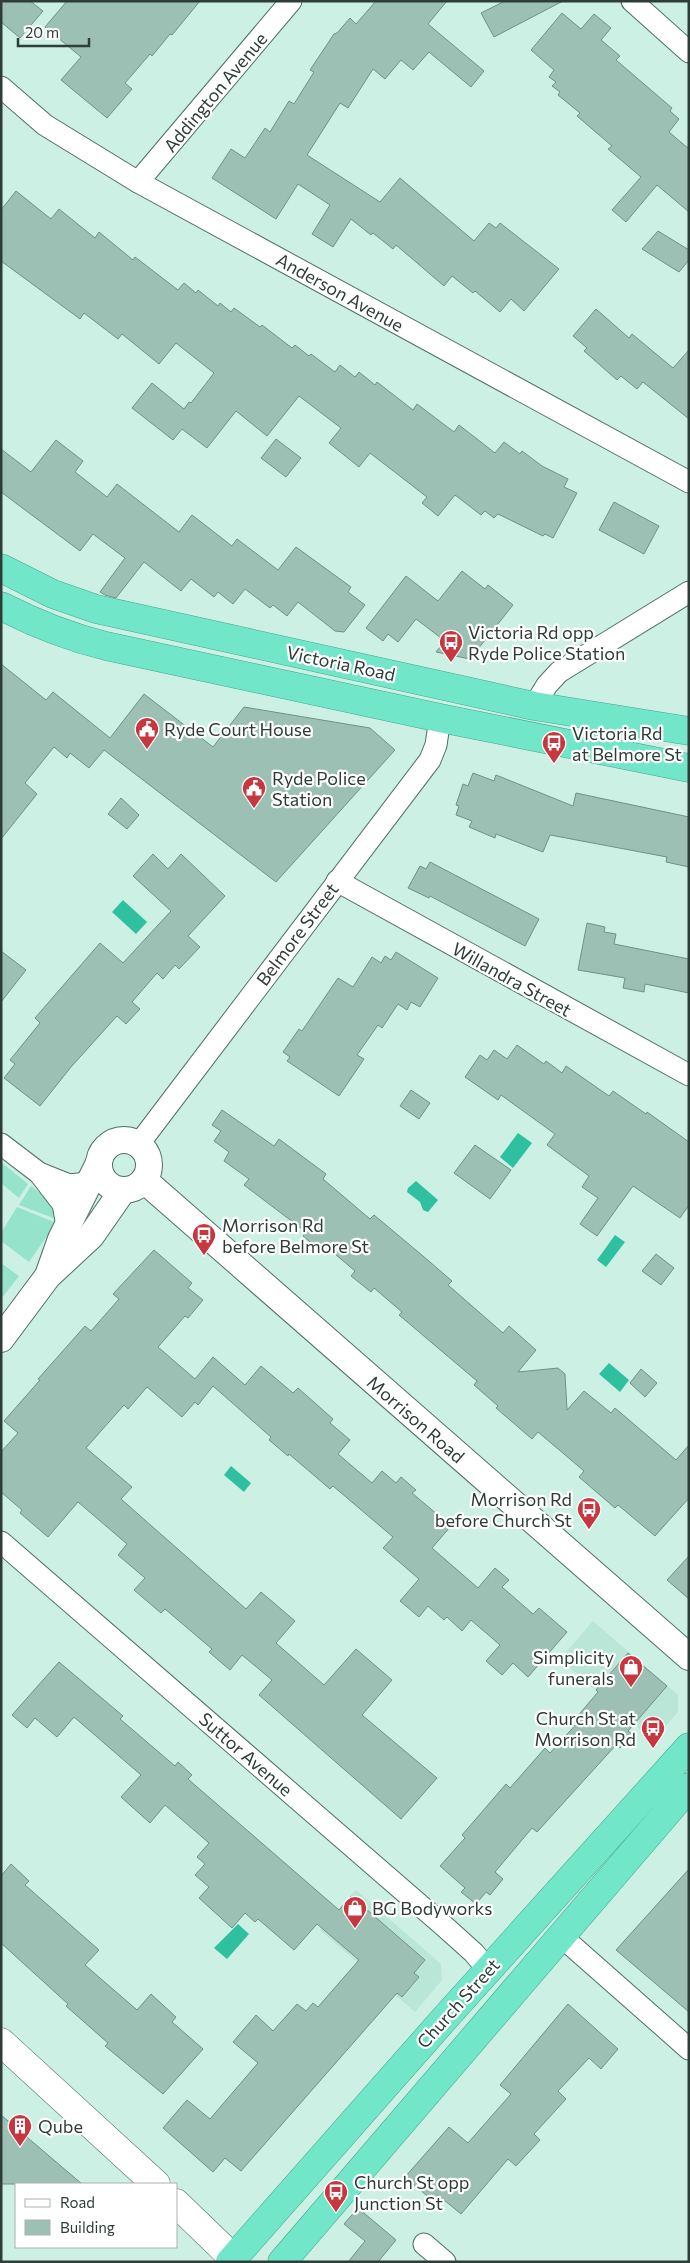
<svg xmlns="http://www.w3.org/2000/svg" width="690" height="2263" font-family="Commissioner,sans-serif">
  <rect width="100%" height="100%" fill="#ccf0e3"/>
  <!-- built -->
  <g fill="#b9e6d7">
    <path d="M593,1621L678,1695V1712L653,1741L560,1659Z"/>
    <path d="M356,1890L441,1964L442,1980L415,2012L320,1930Z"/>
  </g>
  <!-- green -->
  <g fill="#94e3ca">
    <path d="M1,1162L28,1184L19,1198L1,1183Z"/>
    <path d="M31,1186L51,1202L56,1219L19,1205Z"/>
    <path d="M17,1207L56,1223L29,1262L1,1241V1233Z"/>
    <path d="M1,1263L19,1276L1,1299Z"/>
  </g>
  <!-- water -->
  <g fill="#2fc19f">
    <path d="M123,900L147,922L136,934L112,912Z"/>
    <path d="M518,1133L532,1143L513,1168L500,1157Z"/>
    <path d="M416,1181L438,1200L428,1212L423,1210L420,1202L407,1192L408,1188Z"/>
    <path d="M615,1235L625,1242L606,1267L597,1260Z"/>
    <path d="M609,1363L629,1380L620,1392L599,1374Z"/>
    <path d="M231,1466L251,1483L244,1492L224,1475Z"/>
    <path d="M238,1924L249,1934L227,1959L214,1948Z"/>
  </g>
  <!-- building -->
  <g fill="#9dc0b4" stroke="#709286">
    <path d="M1,1H30L43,11L20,38L1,22Z"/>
    <path d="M67,1H200L172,35L170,34L152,56L150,54L125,83L132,89L107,118L61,80L81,57L45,27Z"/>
    <path d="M376,1H447L428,24L484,71L471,87L429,52L413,70L401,60L385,79L373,69L348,108L340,103L307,155L380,202L400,178L474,241L489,223L496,228L500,223L559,269L524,311L511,299L500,312L475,291L473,293L452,276L444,286L396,245L393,249L373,233L371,235L351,219L333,247L312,234L330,205L298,184L276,219L212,178L231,149L245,158L265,128L270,132L289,101L294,104L314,72L310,70L334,34L337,33L350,18L356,24Z"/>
    <path d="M505,1H563L494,37L481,13Z"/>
    <path d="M562,13L581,29L594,14L611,28L601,40L620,56L616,60L672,108L670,111L679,119L669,132L689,149V212L657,185L626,222L612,210L641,177L608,149L612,146L577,116L580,113L558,95L560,92L552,86L556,82L549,77L554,70L531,50Z"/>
    <path d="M16,191L51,219L59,209L95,238L99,232L133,260L135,257L178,290L184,283L196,293L198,290L218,306L220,303L231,312L234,308L260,327L262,325L292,348L295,345L309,356L311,354L335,372L340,365L355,377L359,372L375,385L377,382L413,410L417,404L454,432L459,425L495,453L504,442L520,454L522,451L542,466L568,479L564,487L577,493L553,538L545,534L543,536L498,514L494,518L485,511L481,515L455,495L438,516L422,503L427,497L370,453L359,467L329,443L341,428L299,396L267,436L236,411L207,448L182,429L173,440L132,408L152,383L184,409L189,402L191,403L214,373L176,343L159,364L122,334L118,339L84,313L80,319L1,261V210Z"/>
    <path d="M658,231L689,250V260L679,272L642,249Z"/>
    <path d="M596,309L629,338L632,334L673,368L689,350V419L643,382L637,389L621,376L617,380L584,351L587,348L573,336Z"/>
    <path d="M276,439L301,458L286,477L261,458Z"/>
    <path d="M56,440L83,461L75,472L107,497L117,484L179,532L192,515L232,546L237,539L278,570L296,547L351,587L348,592L365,605L344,632L335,631L298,602L287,616L273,605L270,608L245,589L233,604L218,592L214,597L191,579L181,591L144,562L116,598L105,595L100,592L125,558L93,534L80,551L1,492V449L31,472Z"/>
    <path d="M614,502L659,526L644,554L599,530Z"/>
    <path d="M462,571L485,589L488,585L513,605L470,659L436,652L445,641L416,619L398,642L388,634L383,641L366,628L406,576L438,601Z"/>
    <path d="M1,664L46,700L53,692L110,738L144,694L213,747L244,707L370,728L395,750L276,882L104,750L89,768L70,753L67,758L54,747L25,783L37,794L1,839Z"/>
    <path d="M473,773L494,781L496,775L573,806L576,793L689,817V867L666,862L667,857L550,835L543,852L496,834L495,838L469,827L472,821L456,815L459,806L456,805L463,784L468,786Z"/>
    <path d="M121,798L139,815L127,829L108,814Z"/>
    <path d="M153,854L168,869L181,854L225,896L188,936L200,947L179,969L175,965L163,979L157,973L132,1002L140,1009L126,1024L117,1016L71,1067L40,1106L4,1078L15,1064L10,1060L40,1023L35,1018L100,943L123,963L171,911L133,876Z"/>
    <path d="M430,862L539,919L525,946L430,896L429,898L408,888L420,866L426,869Z"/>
    <path d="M587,923L605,927L604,932L616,934L614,944L689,959V993L645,984L644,992L623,988L625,978L578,970Z"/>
    <path d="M1,951L26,970L1,1002Z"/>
    <path d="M396,952L438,978L420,1007L411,1002L407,1010L398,1004L382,1028L378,1025L357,1055L364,1059L339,1096L287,1061L290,1057L283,1052L299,1029L302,1031L338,978L353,987L372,957L381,963L385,956L391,960Z"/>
    <path d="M517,1045L544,1064L546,1061L562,1073L566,1066L609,1096L613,1091L646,1114L647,1112L689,1142V1205L680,1218L633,1186L597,1236L580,1224L598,1198L582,1187L589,1176L547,1145L555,1134L501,1095L498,1100L465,1077L480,1055L487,1060L494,1050L507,1059Z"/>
    <path d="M411,1090L430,1103L419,1119L400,1106Z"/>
    <path d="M222,1110L274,1146L279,1139L326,1174L323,1179L370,1219L374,1215L423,1256L452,1281L448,1285L503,1333L509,1326L536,1350L518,1372L558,1368L565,1374L567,1410L584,1391L611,1413L615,1408L676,1460L689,1445V1498L655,1536L618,1505L615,1508L579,1477L584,1471L538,1432L532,1439L496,1408L498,1406L474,1385L477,1381L399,1315L402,1312L374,1288L371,1292L351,1276L355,1271L322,1243L317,1248L303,1236L306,1232L244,1185L249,1179L224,1161L229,1152L214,1141L221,1131L212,1125Z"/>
    <path d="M475,1145L511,1170L490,1199L454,1173Z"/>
    <path d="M154,1250L192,1283L188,1288L203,1300L188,1318L185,1316L158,1347L195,1379L213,1357L245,1385L261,1366L293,1393L298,1388L333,1419L330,1423L350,1440L338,1454L372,1483L382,1471L396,1483L401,1477L416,1490L412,1493L451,1526L432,1548L478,1588L495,1568L509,1580L502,1587L533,1614L539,1608L567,1632L528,1677L513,1663L502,1675L486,1661L500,1645L471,1620L462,1631L447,1617L444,1620L428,1606L419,1617L400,1601L419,1579L383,1548L393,1537L333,1486L330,1489L289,1454L288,1456L269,1440L271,1437L213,1386L198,1405L195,1402L182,1417L147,1387L128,1409L124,1405L86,1448L132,1487L121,1499L246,1609L261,1592L295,1621L276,1643L324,1685L356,1649L392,1680L362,1715L437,1778L401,1819L259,1695L272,1680L242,1655L230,1670L209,1652L212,1649L165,1609L161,1613L134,1590L145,1578L118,1555L127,1544L78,1502L48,1537L20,1513L22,1510L1,1492V1452L18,1433L4,1421L40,1380L38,1379L85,1326L91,1331L119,1299L113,1294Z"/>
    <path d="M656,1254L674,1268L661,1285L642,1271Z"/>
    <path d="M641,1369L657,1383L645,1397L630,1383Z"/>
    <path d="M689,1556V1599L667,1580Z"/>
    <path d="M628,1653L667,1686L628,1731L632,1734L620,1748L616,1745L537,1832L532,1828L495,1872L503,1879L490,1895L486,1892L476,1904L461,1892L465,1888L440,1866L465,1838L462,1835L506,1784L510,1788L545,1748L550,1753L579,1721L576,1718L598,1692L596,1690Z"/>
    <path d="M59,1662L123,1716L120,1719L175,1766L178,1762L192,1775L188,1779L339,1910L351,1896L425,1960L414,1973L419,1977L402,1997L397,1993L241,2171L225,2158L213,2172L163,2128L187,2100L210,2119L258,2063L233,2042L256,2015L273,2031L297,2004L306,2011L313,2003L318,2007L359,1960L317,1924L294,1950L258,1919L255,1922L245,1913L232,1928L199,1898L209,1887L195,1875L205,1864L197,1857L209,1843L165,1805L150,1823L121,1797L141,1775L74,1717L57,1737L35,1718L27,1728L12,1715Z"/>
    <path d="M11,1864L29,1881L25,1885L99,1950L85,1965L137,2010L151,1994L176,2017L172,2022L203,2049L163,2094L105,2046L108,2043L66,2006L68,2004L1,1943V1876Z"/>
    <path d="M689,1869V2012L616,1950Z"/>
    <path d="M568,2004L618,2049L601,2069L589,2058L558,2091L566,2099L534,2134L540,2140L516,2166L508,2159L461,2214L438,2195L433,2201L405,2177L449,2127L468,2143L511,2094L500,2085Z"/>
    <path d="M1,2115L82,2184H1Z"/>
    <path d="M358,2208L396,2240L378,2262H348L365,2241L344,2224Z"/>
  </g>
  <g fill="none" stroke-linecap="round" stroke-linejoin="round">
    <!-- minor casing -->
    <g stroke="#4f6f65" stroke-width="23">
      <g id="minor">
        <path d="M632,1L689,52"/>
        <path d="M1,87L45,125L138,182L689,482"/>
        <path d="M138,182L291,1"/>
        <path d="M534,706L547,685L559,672L689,592"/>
        <path d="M337,881L689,1075"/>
        <path d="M1,1144L39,1173L63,1204L67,1226"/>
        <path d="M138,1145L430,760L436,745L440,718"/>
        <path d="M39,1173L69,1185L88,1183"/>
        <path d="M1,1542L444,1926L474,1953L488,1970"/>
        <path d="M562,1937L689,2049"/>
        <path d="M424,2244L445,2262"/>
      </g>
    </g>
    <!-- tertiary casing -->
    <g stroke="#4f6f65" stroke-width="28">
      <g id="tertiary">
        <circle cx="124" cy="1165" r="25"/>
        <path d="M144,1180L689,1657"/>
        <path d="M49,1273L61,1239L99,1163"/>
        <path d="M1,1339L48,1276L91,1236L123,1190"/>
      </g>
    </g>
    <!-- secondary casing -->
    <g stroke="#4f6f65" stroke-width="29">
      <g id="secondary">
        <path d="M1,2042L156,2184"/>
        <path d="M176,2203L233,2258"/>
      </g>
    </g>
    <!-- trunk casing -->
    <g stroke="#43a78d" stroke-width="29">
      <g id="trunk">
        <path d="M1,568L53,594L96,609L534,706L689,731"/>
        <path d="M1,606C36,624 69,637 106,646L440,718L689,768"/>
        <path d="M230,2262L445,2018L689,1747"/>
        <path d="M282,2262L689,1787"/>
      </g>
    </g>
    <!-- minor -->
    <use href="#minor" stroke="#fff" stroke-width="21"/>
    <!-- tertiary -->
    <use href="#tertiary" stroke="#fff" stroke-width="26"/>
    <!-- secondary -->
    <use href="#secondary" stroke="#fff" stroke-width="28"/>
    <!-- trunk -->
    <use href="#trunk" stroke="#72e6c8" stroke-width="28"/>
  </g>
  <!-- icons -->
  <defs>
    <g id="bus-pin" transform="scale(1.25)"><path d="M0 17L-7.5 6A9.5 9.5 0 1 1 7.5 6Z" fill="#c7373f" stroke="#fff"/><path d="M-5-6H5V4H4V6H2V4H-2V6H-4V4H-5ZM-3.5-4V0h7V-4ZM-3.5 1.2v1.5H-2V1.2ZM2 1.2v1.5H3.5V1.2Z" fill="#fff"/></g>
    <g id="civic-pin" transform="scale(1.25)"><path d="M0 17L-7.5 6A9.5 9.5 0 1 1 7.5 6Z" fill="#c7373f" stroke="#fff"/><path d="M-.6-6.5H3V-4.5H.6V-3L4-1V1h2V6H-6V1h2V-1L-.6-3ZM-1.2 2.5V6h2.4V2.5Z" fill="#fff"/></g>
    <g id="shop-pin" transform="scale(1.25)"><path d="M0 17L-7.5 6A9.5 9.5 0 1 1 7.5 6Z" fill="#c7373f" stroke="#fff"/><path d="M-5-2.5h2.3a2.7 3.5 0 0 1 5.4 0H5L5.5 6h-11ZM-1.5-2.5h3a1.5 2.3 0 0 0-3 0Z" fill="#fff"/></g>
    <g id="building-pin" transform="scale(1.25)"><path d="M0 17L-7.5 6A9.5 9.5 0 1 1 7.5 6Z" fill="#c7373f" stroke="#fff"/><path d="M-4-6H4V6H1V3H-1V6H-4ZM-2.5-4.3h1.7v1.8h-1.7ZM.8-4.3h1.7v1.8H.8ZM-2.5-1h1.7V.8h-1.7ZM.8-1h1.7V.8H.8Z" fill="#fff"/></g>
  </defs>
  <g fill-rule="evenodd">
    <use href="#bus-pin" x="451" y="642"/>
    <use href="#civic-pin" x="147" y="729"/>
    <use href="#bus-pin" x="554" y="743"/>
    <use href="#civic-pin" x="254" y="788"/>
    <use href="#bus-pin" x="204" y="1235"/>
    <use href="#bus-pin" x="589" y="1509"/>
    <use href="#shop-pin" x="631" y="1667"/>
    <use href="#bus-pin" x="653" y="1728"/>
    <use href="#shop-pin" x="355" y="1908"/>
    <use href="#building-pin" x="20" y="2126"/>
    <use href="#bus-pin" x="336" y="2192"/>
  </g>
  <g text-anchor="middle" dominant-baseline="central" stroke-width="4.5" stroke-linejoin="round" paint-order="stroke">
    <!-- street labels -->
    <g font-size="18" fill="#2e3d38" stroke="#fff">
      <text transform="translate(215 92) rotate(-50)">Addington Avenue</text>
      <text transform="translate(340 292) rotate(29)">Anderson Avenue</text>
      <text transform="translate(341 663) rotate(12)">Victoria Road</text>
      <text transform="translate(297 934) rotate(-53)">Belmore Street</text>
      <text transform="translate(512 979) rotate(29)">Willandra Street</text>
      <text transform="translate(416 1419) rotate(41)">Morrison Road</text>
      <text transform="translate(246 1754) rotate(41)">Suttor Avenue</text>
      <text transform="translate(458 2003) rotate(-48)">Church Street</text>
    </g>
    <!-- poi labels -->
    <g font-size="18" fill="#2e3d38" stroke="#fff" text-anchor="start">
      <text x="468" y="632">Victoria Rd opp<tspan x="468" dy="21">Ryde Police Station</tspan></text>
      <text x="164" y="729">Ryde Court House</text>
      <text x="572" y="733">Victoria Rd<tspan x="572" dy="21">at Belmore St</tspan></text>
      <text x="272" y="778">Ryde Police<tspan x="272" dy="21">Station</tspan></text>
      <text x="222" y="1225">Morrison Rd<tspan x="222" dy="21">before Belmore St</tspan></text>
      <text x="572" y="1499" text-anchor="end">Morrison Rd<tspan x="572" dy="21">before Church St</tspan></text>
      <text x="614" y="1657" text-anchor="end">Simplicity<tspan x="614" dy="21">funerals</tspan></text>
      <text x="636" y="1718" text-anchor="end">Church St at<tspan x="636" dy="21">Morrison Rd</tspan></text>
      <text x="372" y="1908">BG Bodyworks</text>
      <text x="38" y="2126">Qube</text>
      <text x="354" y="2182">Church St opp<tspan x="354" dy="21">Junction St</tspan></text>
    </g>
  </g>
  <!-- border -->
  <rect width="690" height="2263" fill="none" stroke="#2e3d38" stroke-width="5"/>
  <!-- legend -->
  <rect x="15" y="2183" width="162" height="65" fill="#ffffff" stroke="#abb1af"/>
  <rect x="25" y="2199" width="25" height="8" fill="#ffffff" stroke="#abb1af"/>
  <text x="60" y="2208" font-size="15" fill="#2e3d38">Road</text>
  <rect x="25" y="2220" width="25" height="15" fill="#9dc0b4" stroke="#abb1af"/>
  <text x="60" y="2233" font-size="15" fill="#2e3d38">Building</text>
  <!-- scale -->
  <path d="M18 38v8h71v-8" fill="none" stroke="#2e3d38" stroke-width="2.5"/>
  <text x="25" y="38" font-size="15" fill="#2e3d38" stroke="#ffffff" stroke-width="4" paint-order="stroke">20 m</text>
</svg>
